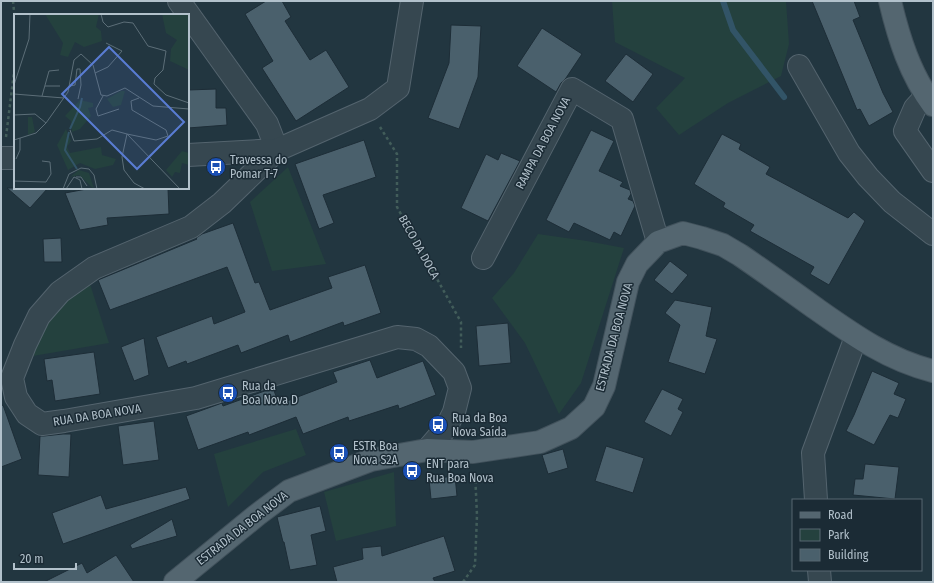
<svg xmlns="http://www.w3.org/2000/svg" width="934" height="583" font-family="'Fira Sans Condensed',sans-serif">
  <rect width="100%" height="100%" fill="#223640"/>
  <!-- green -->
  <g fill="#24413e">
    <path d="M612,1H786L789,44L781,76L728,103L679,135L656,108L685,78L615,42Z"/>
    <path d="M288,167L326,264L272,271L250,202Z"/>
    <path d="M538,234L587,241L624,248L581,383L559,414L525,343L492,298L514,273Z"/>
    <path d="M89,281L109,343L27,357L42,320Z"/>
    <path d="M296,429L306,455L263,472L228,507L214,454Z"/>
    <path d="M394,472L396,526L336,541L324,492Z"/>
  </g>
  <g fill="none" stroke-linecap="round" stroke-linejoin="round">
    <!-- stream -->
    <path stroke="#325467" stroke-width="6" d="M723,1L733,30L784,97"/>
  </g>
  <!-- building -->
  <g fill="#4a606c" stroke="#1d2d37">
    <path d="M266,1H282L291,17L285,21L310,60L326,50L349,87L296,121L262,68L273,61L245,14Z"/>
    <path d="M812,1H854L860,17L853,20L883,93L893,112L869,126L860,109L857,110Z"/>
    <path d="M451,25L481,26L478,77L459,129L428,118L449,63Z"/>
    <path d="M542,28L582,54L566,78L561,83L556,92L517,66Z"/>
    <path d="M626,54L653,74L633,102L605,81Z"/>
    <path d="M216,89V108H226L227,125L188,128V90Z"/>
    <path d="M591,130L614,141L599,171L623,182L620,186L630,190L631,194L628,199L633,201L635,206L621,236L614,232L610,240L574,223L569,232L546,220Z"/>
    <path d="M722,134L741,144L739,149L770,167L766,174L848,218L854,212L865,221L829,285L810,274L814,267L750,231L754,225L723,207L725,203L694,184Z"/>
    <path d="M364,140L376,177L323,195L334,223L319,229L295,164Z"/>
    <path d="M501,153L520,161L488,221L461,208L486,154L498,160Z"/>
    <path d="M7,188H48L30,208Z"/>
    <path d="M92,188H168L169,214L107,218L108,225L80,230L65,193Z"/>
    <path d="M233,223L255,283L259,282L270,310L332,288L328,277L365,265L381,313L344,326L343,322L290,342L288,335L241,353L238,345L187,364L186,361L168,368L156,337L212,316L214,324L245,312L227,267L110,310L98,280L197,239L196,238L202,234Z"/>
    <path d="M61,238L62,262H44L43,239Z"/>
    <path d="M670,261L688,275L672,294L654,280Z"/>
    <path d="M675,300L712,307L706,336L717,339L705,374L668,362L680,325L665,313Z"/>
    <path d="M508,323L511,363L479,366L476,326Z"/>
    <path d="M144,338L149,375L134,381L121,347Z"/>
    <path d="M94,352L100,394L55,401L52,380L47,381L44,359Z"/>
    <path d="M370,360L377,378L423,361L436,395L399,409L398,405L349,421L348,417L303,434L296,417L249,435L248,432L198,450L186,416L222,403L223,406L273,388L279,404L337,382L333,372Z"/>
    <path d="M872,371L899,383L894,394L906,399L898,418L890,415L874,445L846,431L854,415Z"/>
    <path d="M662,389L683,399L678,409L683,412L671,436L644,422Z"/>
    <path d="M3,405L22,459L1,467V406Z"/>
    <path d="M154,421L159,460L123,465L118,426Z"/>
    <path d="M63,434H71L69,477L38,475L40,436H44Z"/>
    <path d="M606,446L644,458L633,493L595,481Z"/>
    <path d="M563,449L568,468L548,474L542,455Z"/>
    <path d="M865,464L899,467L895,499L853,495L855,479H863Z"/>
    <path d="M455,476L457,496L431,499L429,479Z"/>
    <path d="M186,487L190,499L63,544L52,513L101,495L106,509Z"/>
    <path d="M320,506L326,531L311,535L317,565L290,570L284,542H283L277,517Z"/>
    <path d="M172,519L177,536L132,549L130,545Z"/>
    <path d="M444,536L455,571L433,578L435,582H337L333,567L363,559L362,548L381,546L382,556Z"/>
    <path d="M116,555L134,582H44L82,563L87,573Z"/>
  </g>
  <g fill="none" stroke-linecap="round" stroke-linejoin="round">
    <!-- minor casing -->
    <g stroke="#54646e" stroke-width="24">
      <g id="minor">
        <path d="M179,1L267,124L277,150"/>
        <path d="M799,66L849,153L868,177L892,202L933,234"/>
        <path d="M926,96L915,108L905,131L933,171"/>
        <path d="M277,150L222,203L191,227L94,268L60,292L39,316L25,345L12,378L16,397L27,414L42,424L64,421L196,398L397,337L416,339L429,346L454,372L460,388L454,412L446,428L427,450"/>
        <path d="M188,155L277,150L370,109L398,88L412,1"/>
        <path d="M1,158H15"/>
        <path d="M483,258L572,89L622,119L658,242"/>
        <path d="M816,500L813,453L856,337"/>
        <path d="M819,570L820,582"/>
      </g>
    </g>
    <!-- major casing -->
    <g stroke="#42525c" stroke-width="24">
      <g id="major">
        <path d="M890,1C899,39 910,74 933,105"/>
        <path d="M175,582L257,515L289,491L371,460L427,450L473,452L540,442L571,428L594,407L604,386L628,282L637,264L658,242L683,233L702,238L723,245L740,255C765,272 790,290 815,308C852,334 888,360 933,371"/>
      </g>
    </g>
    <!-- path -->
    <g stroke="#425d5a" stroke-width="2.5" stroke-dasharray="3 3" stroke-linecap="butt">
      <path d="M13,1L15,21"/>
      <path d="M380,127L397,154V207L461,322V348"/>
      <path d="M6,137L15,64"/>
      <path d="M463,582L475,565L477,515L475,472"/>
    </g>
    <!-- minor -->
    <use href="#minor" stroke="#364750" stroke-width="22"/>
    <!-- major -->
    <use href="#major" stroke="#546670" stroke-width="22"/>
  </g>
  <!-- icons -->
  <defs>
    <g id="bus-disc" transform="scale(1)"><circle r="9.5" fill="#1a4fb4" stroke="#1b2b35"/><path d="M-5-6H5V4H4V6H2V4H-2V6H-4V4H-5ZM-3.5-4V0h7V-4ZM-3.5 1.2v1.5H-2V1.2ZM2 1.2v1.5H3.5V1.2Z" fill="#fff"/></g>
  </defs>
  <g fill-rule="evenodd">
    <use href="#bus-disc" x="216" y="167"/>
    <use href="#bus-disc" x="228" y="393"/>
    <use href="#bus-disc" x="438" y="425"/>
    <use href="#bus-disc" x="339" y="453"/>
    <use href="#bus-disc" x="412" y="471"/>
  </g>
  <g text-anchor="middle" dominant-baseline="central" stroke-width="3" stroke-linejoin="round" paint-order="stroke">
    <!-- street labels -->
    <g font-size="12" fill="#b2c1cb" stroke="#1b2b35">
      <text transform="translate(543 143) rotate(-62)">RAMPA DA BOA NOVA</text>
      <text transform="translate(419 247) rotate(61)">BECO DA DOCA</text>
      <text transform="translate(614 337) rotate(-75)">ESTRADA DA BOA NOVA</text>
      <text transform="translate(97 415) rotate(-9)">RUA DA BOA NOVA</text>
      <text transform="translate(242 528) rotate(-38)">ESTRADA DA BOA NOVA</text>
    </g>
    <!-- poi labels -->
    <g font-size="12" fill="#b2c1cb" stroke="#1b2b35" text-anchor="start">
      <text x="230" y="160">Travessa do<tspan x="230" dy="14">Pomar T-7</tspan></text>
      <text x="242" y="386">Rua da<tspan x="242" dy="14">Boa Nova D</tspan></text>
      <text x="452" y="418">Rua da Boa<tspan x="452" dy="14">Nova Saída</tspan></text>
      <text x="353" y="446">ESTR Boa<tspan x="353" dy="14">Nova S2A</tspan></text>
      <text x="426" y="464">ENT para<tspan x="426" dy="14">Rua Boa Nova</tspan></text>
    </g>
  </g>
  <!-- overview -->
  <g transform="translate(14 14)">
    <rect width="175" height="175" fill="#223640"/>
    <path d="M31,0H85L82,13L87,17L88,27L70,33L61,28L54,43L46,41L49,29ZM148,0H175V56L156,47L157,35L163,26L152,19ZM107,77H111L107,91L99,93L93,85ZM66,86L79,89V93L74,94L77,102L66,115L58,118L57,107L51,102ZM14,103H18L21,118L14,121ZM52,115L57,127L53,133L56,139L87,133L88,141L102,145L99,151L81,155L66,149L54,156L43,131ZM168,137L175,139V151L168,149L166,159L161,158L158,163L152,156ZM65,156L75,159L80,175L65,161L56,163Z" fill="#24413e"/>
    <path fill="none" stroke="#325467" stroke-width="2" d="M56,115L66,93L68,84M55,118L51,136L63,155"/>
    <path fill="none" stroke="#5c6e78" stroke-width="1" d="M87,0L89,8L94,13L110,8L119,9L134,32L152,37L149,56L141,64L140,70L152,81L175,89M81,59L94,53L108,37L92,29M0,71L15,25L16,0M31,72H46M56,72L61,71L63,55H66L67,71L64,85M0,80L50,84M28,82L35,57L45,56M89,82L82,95L84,102L105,95M0,101L21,100L32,109M56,116L60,127L83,125L98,116L113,120L166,175M113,120L142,126L154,122L152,116L118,96L117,87L125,84M113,120L108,143L110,156L120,169L131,175M0,126L22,119L32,109L54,78L60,46L67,40L79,51L87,81L93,82L111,74L139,92L175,95M2,145L6,136V124M62,163H67L73,172M0,167L32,168L37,160L36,148L28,147M49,175L55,160L67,154L75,155L80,161L83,175M52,175L60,163L66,166L68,175"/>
    <path fill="#597cd3" fill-opacity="0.15" stroke="#597cd3" stroke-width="2" d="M95,33L170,108L123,155L48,80Z"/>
    <rect width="175" height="175" fill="none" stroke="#b2c1cb" stroke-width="2"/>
  </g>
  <!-- border -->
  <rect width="934" height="583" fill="none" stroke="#b2c1cb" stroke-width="4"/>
  <!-- legend -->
  <rect x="792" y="499" width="130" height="72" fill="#1b2b35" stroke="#576771"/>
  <rect x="800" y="512" width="20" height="6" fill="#546670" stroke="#576771"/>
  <text x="828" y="519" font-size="12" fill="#b2c1cb">Road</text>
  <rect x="800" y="529" width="20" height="12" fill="#24413e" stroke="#576771"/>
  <text x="828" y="539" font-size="12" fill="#b2c1cb">Park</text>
  <rect x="800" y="549" width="20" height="12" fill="#4a606c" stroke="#576771"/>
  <text x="828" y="559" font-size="12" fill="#b2c1cb">Building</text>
  <!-- scale -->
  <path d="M14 563v6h62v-6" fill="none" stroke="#b2c1cb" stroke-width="2"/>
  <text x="20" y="563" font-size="12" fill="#b2c1cb" stroke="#1b2b35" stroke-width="3" paint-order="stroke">20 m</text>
</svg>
